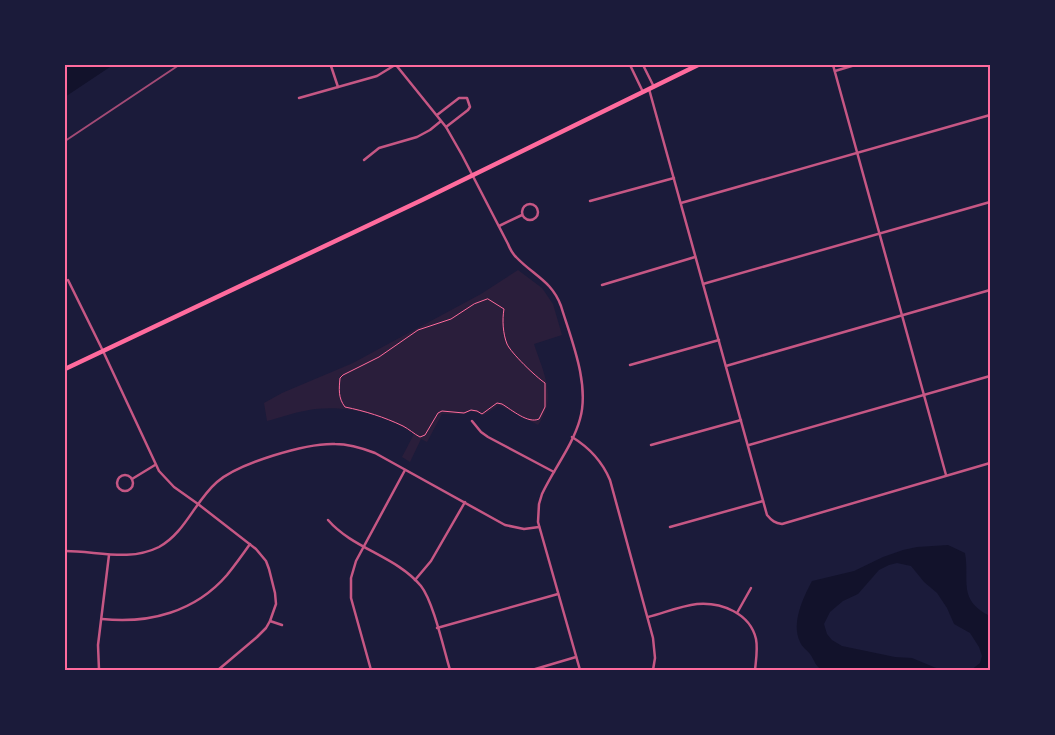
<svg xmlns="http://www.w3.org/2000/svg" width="1055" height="735" font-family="'Sofia Sans Condensed',sans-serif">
  <rect width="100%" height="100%" fill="#1b1b3a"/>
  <!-- green -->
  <path fill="#2a1e3b" d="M518,270L542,288L553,304L562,335L534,344C543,372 558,398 538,425L499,405L484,415L471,411L465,414H442L427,442L421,439L410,462L402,457L414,434C387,415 348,405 315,409C299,411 282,417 267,421L264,403L282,393L353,363L377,350L481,294Z"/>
  <!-- water -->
  <g fill="#12122b">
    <path d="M65,65H113L65,97Z"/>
    <path d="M948,545L965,553C970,580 957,600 990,616V670H971L980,663L982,656L979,647L970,633L954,624L947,608L937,593L924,582L911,566L897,563L889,565L879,570L858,594L843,601L830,612L824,624L827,634L832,640L842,646L895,657L912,658L941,670H822C815,666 815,661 810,654C807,650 802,647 800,642C791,623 803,598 812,581L854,571L883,557L903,550L917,547Z"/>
  </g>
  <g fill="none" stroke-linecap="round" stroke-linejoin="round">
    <!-- path -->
    <path stroke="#ff6b9d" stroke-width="1" d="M488,299L504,309C502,320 503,334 507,344C511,353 536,377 545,383V407L539,419C528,424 512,410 502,404L497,403L482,414L477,411L471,410L464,413L442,411L438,413L425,435L420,437C414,434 409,429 403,426C384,417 365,411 345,407C338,398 339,389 340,378L343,375L379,357L418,330L451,319L474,304Z"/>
    <!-- minor -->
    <g stroke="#c65784" stroke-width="2.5">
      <path d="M396,65L446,127L462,155L508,244C510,249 513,254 516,257C533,275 552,281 561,306C571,339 590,384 580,419C573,445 553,470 542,494L539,504L538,522L580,670"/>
      <path d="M630,65L643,92"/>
      <path d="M643,65L654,87"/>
      <path d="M833,65L946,475"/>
      <path d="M331,66L338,87"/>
      <path d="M835,71L855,65"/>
      <path d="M649,89L767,515C772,521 775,523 782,524L990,463"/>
      <path d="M299,98L377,76L395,65"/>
      <path d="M437,115L459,98H467L470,107L468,110L446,127"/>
      <path d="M364,160L379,148L417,137L430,130L441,121"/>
      <path d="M590,201L674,178"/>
      <path d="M681,203L990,115"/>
      <circle cx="530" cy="212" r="8"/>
      <path d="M499,226L522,215"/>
      <path d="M68,280L103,351L159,471L174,487L198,504L256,549L266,561L269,569L275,593L276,604L270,621L266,628L257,637L218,670"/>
      <path d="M703,284L990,202"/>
      <path d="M602,285L695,257"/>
      <path d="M630,365L719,340"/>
      <path d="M726,366L990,290"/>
      <path d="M472,421L481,432L488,437L554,472"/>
      <path d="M572,437C590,448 602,461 610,480L653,638L655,658L653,670"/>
      <path d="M651,445L741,420"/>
      <path d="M749,445L990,376"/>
      <circle cx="125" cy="483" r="8"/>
      <path d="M132,479L155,465"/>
      <path d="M328,520C353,549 396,556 421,586C433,601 444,650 450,670"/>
      <path d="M670,527L763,501"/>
      <path d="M65,551C97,551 129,562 159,547C185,533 195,501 217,482C239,463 306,443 335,444C349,444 362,448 375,453L505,525L524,529L539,527"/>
      <path d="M415,580L431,561L465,502"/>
      <path d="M737,613L751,588"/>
      <path d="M648,617C664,613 680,606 697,604C721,602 750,613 756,639C758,649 756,660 755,670"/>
      <path d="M102,619C149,624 195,612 227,575C235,565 243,554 250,544"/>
      <path d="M270,621L282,625"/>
      <path d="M437,628L558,594"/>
      <path d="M99,670L98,645L109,555"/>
      <path d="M371,670L351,598V578L356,561L405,470"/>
      <path d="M532,670L576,657"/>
    </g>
    <!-- primary -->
    <path stroke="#ff6b9d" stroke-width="4.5" d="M65,369L422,200L698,65"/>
    <!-- rail -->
    <path stroke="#a44b75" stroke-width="2" d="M65,141L179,65"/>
  </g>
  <!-- border -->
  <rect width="1055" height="735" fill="none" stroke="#1b1b3a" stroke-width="132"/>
  <rect x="66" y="66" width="923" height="603" fill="none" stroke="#ff6b9d" stroke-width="2"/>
</svg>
